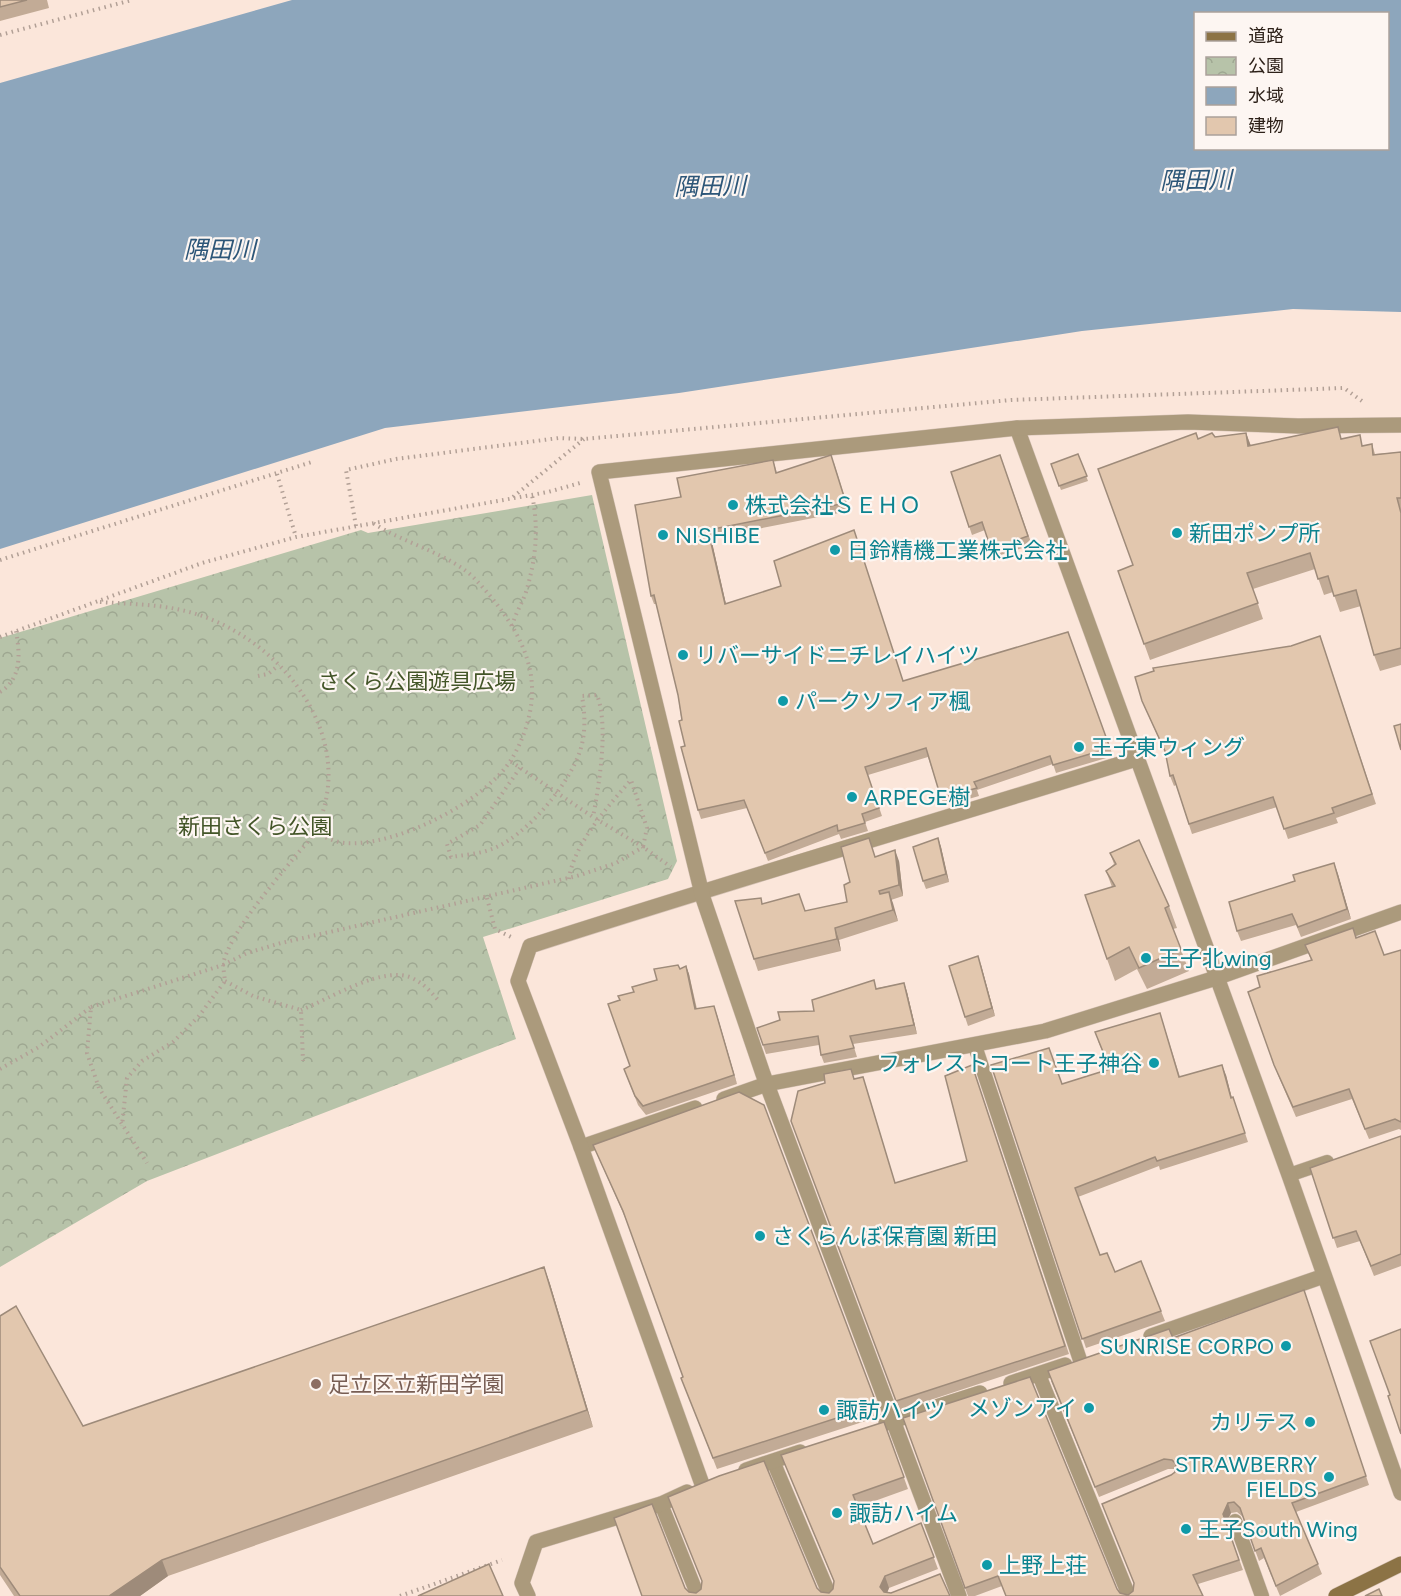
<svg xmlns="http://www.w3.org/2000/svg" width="1401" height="1596" font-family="Figtree,'Noto Sans JP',sans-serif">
  <defs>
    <pattern id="park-crowns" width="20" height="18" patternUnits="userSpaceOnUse" patternTransform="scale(1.5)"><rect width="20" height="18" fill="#b7c3a9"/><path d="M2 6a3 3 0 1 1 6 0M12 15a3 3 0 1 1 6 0" fill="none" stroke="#9ea791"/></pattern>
  </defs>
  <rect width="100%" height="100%" fill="#fbe6da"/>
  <!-- park -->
  <path fill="url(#park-crowns)" d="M592,495L677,861L668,879L483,937L516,1039L147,1181L0,1267V638L361,530L368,533Z"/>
  <!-- water -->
  <path fill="#8da6bc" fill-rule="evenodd" d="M292,0H1401V312L1293,309L1082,331L679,393L385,428L0,549V83ZM1196,14H1388V148H1196Z"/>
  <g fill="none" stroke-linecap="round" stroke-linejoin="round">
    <!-- lane casing -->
    <g stroke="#d6c3b7" stroke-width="15">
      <g id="lane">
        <path d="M975,1046L1080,1360"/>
        <path d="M1289,1175L1327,1162"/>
        <path d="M1039,1375L1129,1596"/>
        <path d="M773,1461L830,1596"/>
        <path d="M661,1504L698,1596"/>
        <path d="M1235,1521L1262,1596"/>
      </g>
    </g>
    <!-- street casing -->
    <g stroke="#d6c3b7" stroke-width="16">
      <g id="street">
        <path d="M1017,428L1289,1175L1401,1493"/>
        <path d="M724,1099L767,1084L1045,1031L1216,978L1401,912"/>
        <path d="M581,1147L695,1108"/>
        <path d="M1151,1336L1324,1276"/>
        <path d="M1011,1383L1065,1365"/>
        <path d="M886,1423L980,1393"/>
        <path d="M746,1470L800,1452"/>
        <path d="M702,1484L581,1147L518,981L530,946C731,881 934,822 1136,759"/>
        <path d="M528,1596L522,1583L536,1542L661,1504L687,1492"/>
        <path d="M959,1596L763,1074L703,898L599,472L1017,428L1188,422L1298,426L1401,425"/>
      </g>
    </g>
    <!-- secondary casing -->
    <g stroke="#d6c3b7" stroke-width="16">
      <path id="secondary" d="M1336,1596L1401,1564"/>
    </g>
    <!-- path -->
    <g stroke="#b2a096" stroke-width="4" stroke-dasharray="1.5 4.5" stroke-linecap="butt">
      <path d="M0,35L132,0"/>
      <path d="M277,474L296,537"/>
      <path d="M513,497L584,439"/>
      <path d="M356,526L346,470L396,459L559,438L584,439L1011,400L1344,388L1362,401"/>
      <path d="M0,560L312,462"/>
      <path d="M100,602C127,604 155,604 181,610C275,630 363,735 315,831C310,841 300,850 293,859C272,885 230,933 223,964"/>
      <path d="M512,626C515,614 522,604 526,592C536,559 539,528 532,495"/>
      <path d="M0,637L202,563L296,537L548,492L580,483"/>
      <path d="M258,676L268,674L279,665"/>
      <path d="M0,692C22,679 20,653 16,631"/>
      <path d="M520,768L480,825L447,844L451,857C464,855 479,854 492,849C525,837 569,785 580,751C586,733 585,714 582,696L597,695C609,726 599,785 593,817"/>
      <path d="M315,832C324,837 335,842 345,843C395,847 483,803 511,760C523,741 532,715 532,692C533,649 504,610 476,580C453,555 403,543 373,523"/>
      <path d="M569,879C573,845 609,805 631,780L647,828L643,847L671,867"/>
      <path d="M487,898L495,929L511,937"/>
      <path d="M223,965L247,953L281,943L577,876L616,863L643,847L593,817L510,761"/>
      <path d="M225,981L253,996L301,1010L303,1061"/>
      <path d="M91,1007L223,965L225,981L199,1016L173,1042L142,1061L127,1078L122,1126"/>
      <path d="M301,1010C330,999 385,963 414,979C424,984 431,992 438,1000"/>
      <path d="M0,1069L39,1047L91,1007L87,1053L99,1088L147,1163"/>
      <path d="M400,1596L502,1560"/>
    </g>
    <!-- lane -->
    <use href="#lane" stroke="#ab9a7c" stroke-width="14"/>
    <!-- street -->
    <use href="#street" stroke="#ab9a7c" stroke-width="15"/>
    <!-- secondary -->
    <use href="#secondary" stroke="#8c7345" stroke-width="15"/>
  </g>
  <!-- wall -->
  <g fill="#c2ab96">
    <path d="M0,0H47L49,8L0,21Z"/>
    <path d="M1246,433L1251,446L1342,439L1364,446L1372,444L1375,454L1401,452V665L1380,671L1374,655L1361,606L1340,612L1333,592L1324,595L1315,569L1253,589L1263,619L1150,660L1118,571L1133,565L1198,439Z"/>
    <path d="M1078,454L1088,481L1061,490L1051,464Z"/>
    <path d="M1000,455L1032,545L994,557L985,530L972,535L951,472Z"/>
    <path d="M773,460L777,473L834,463L849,511L711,538L726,604L904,681L1068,632L1113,756L1056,773L1053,764L977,790L979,796L944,806L928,757L868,775L882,816L865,822L868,831L841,839L839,834L768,861L747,808L701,819L698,810L685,746L678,695L656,604H654L651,596L681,497Z"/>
    <path d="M1320,636L1376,804L1336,818L1338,823L1288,839L1277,807L1192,834L1176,785L1174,786L1170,776L1166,755L1142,701Z"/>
    <path d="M938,838L941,847L949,882L926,889L923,881Z"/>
    <path d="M1110,853L1169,906L1177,928L1173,929L1189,971L1147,989L1137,969L1115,981L1107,959L1112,887L1106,871L1114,864Z"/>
    <path d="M876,857L899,861L903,896L891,900L898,921L839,940L841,951L758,971L754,959L763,904L805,911L847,902L850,882Z"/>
    <path d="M1334,863L1351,919L1301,937L1296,925L1241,941L1237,931L1295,881Z"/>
    <path d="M1353,928L1357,938L1384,955L1401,950V1130L1399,1129L1369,1139L1352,1099L1296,1117L1278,1075L1248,992L1260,987L1311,960L1305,945Z"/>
    <path d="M981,965L995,1016L968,1026L965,1017Z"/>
    <path d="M686,966L689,974L697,1009L717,1015L737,1084L646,1115L638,1105L627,1077L630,1066L620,1000Z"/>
    <path d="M904,983L907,992L917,1034L853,1044L857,1057L824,1063L821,1055L819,1045L766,1054L757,1028L814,1011L877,988Z"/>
    <path d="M1160,1013L1180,1077L1226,1075L1232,1098L1233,1097L1248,1142L1160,1170L1159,1166L1078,1197L1100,1255L1115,1272L1161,1311L1165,1321L1086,1348L991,1065L1062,1084L1110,1069L1098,1041Z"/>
    <path d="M972,1065L1069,1354L900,1410L791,1121L854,1079L866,1086L895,1183L967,1161Z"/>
    <path d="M764,1105L881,1416L717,1469L685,1388L683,1377L627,1222L593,1145Z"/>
    <path d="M1401,1136V1266L1374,1276L1360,1241L1337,1248L1310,1168Z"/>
    <path d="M544,1267L550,1284L593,1427L168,1576L140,1596H14L0,1575V1316L83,1426Z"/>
    <path d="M1304,1290L1369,1485L1296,1512L1322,1574L1280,1596L1264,1558L1259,1561L1243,1517L1237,1512L1231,1513L1226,1523L1243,1570L1198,1584L1203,1596H1006L1002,1586L975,1596H968L903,1418L1117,1589L1120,1593L1128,1595L1133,1591L1171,1475L1175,1472V1469H1168L1099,1497L1051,1381L1173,1338Z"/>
    <path d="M884,1422L908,1489L858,1507L873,1544L921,1523L938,1569L889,1588L887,1592L642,1596L685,1588L689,1592L696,1593L817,1588L821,1592L829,1593L833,1589L834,1582L781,1455Z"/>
  </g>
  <!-- shaded-wall -->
  <g fill="#9e8b7a">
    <path d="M1246,433L1252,449L1248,446Z"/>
    <path d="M708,530L711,538L728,613L725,604Z"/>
    <path d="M938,838L941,847L949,882L946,874Z"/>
    <path d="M895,850L899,861L903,896L899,885Z"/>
    <path d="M1334,863L1338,874L1351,919L1347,909Z"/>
    <path d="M889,892L893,903L898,921L893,910Z"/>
    <path d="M835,928L839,940L841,951L837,939Z"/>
    <path d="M978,956L981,965L995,1016L992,1008Z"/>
    <path d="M686,966L689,974L698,1017L695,1009Z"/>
    <path d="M904,983L907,992L917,1034L914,1025Z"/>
    <path d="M714,1006L717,1015L737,1084L734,1075Z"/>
    <path d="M1222,1065L1226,1075L1234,1107L1231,1098Z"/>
    <path d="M544,1267L550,1284L593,1427L587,1410Z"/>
    <path d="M1228,1503L1231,1513L1226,1523L1243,1570L1223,1514Z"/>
    <path d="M162,1560L168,1576L140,1596H109Z"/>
    <path d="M885,1576L889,1588L886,1596L880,1587Z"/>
  </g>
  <!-- building -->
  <g fill="#e2c7ae" stroke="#9e8b7a" stroke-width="1.5">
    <path d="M0,0H27L0,7Z"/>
    <path d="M1338,427L1341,439L1360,435L1362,446L1372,444L1373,455L1401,452V498H1397L1401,513V648L1374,655L1356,590L1334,596L1328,576L1318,579L1310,553L1247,573L1258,603L1144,644L1118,571L1133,565L1098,469L1196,433L1198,439L1212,433L1215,437L1246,433L1248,446Z"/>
    <path d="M1078,454L1087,476L1059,486L1051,464Z"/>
    <path d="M831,455L846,503L708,530L725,604L781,586L774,561L854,530L903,681L1068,632L1110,748L1053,765L1050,756L974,782L977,788L941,798L926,748L865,767L879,808L862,814L865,823L838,831L837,825L765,853L744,800L698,810L681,747L685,746L679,721L682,720L678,695L654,595L651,596L635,505L681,497L677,478L773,460L776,473Z"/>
    <path d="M1000,455L1028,536L991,549L982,522L969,527L951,472Z"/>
    <path d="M1320,636L1372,794L1332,808L1334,813L1284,829L1273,797L1189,824L1173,775L1170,776L1165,751L1142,701L1135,677L1154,671L1153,668L1291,646Z"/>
    <path d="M1401,724V750L1394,726Z"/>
    <path d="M869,838L875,857L895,850L899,885L879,891L880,894L889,892L893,910L835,928L837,939L754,959L735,901L761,898L762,904L799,894L805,911L847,902L844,885L850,882L841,847Z"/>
    <path d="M938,838L946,874L923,881L913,847Z"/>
    <path d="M1139,840L1169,906L1165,908L1181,949L1139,968L1129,947L1107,959L1085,895L1115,886L1106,871L1116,864L1110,853Z"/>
    <path d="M1334,863L1347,909L1298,927L1292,914L1237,931L1229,902L1295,881L1293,875Z"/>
    <path d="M1353,928L1356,938L1375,931L1384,955L1401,950V1122L1395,1119L1365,1129L1349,1089L1293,1107L1274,1065L1248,992L1260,987L1257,976L1312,960L1305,945Z"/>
    <path d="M978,956L992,1008L965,1017L949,966Z"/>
    <path d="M678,965L680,969L686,966L695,1009L714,1006L734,1075L643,1106L635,1096L624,1069L630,1066L608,1004L620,1000L618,996L634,992L632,987L657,980L654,969Z"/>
    <path d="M874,980L876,989L904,983L914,1025L850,1036L854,1048L821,1055L818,1036L763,1045L757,1028L780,1020L778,1012L814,1011L812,1000Z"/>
    <path d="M1160,1013L1179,1077L1222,1065L1231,1098L1233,1097L1245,1133L1157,1161L1155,1157L1075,1188L1100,1255L1107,1253L1115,1272L1141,1261L1161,1311L1082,1339L991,1065L1049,1048L1062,1084L1110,1069L1095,1032Z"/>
    <path d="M972,1065L1065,1346L896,1401L791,1121L798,1091L825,1083L824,1074L851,1069L854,1079L863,1077L895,1183L967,1161L945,1076Z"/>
    <path d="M739,1092L764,1105L877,1405L713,1458L681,1378L683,1377L623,1211L593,1145Z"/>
    <path d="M1401,1136V1254L1371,1266L1356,1231L1333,1238L1310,1168Z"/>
    <path d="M544,1267L587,1410L162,1560L109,1596H20L0,1567V1316L16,1306L83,1426Z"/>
    <path d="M1304,1290L1366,1476L1292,1503L1318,1564L1276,1586L1261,1548L1255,1551L1240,1508L1234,1502L1228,1503L1223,1514L1239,1560L1193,1575L1203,1596H1006L998,1576L965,1588L903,1418L1030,1377L1117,1589L1120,1593L1128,1595L1133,1591L1134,1583L1102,1504L1171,1475L1175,1472L1176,1464L1172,1460L1164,1459L1095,1487L1048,1371L1169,1329L1173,1338Z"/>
    <path d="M1401,1329V1434L1388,1396L1390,1395L1370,1341Z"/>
    <path d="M884,1422L904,1477L853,1495L873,1544L921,1523L934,1557L885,1576L880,1587L884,1592L891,1593L940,1574L950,1596H642L614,1518L652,1504L685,1588L689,1592L696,1593L701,1589L702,1581L668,1497L719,1476L764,1461L817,1588L821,1592L829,1593L833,1589L834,1581L781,1455Z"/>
    <path d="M489,1564L503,1596H418Z"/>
    <path d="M1379,1589L1382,1596H1365Z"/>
  </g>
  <!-- markers -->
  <g fill="#0f9aa8" stroke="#fdf6f2" stroke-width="2">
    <circle cx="733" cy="505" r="6"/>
    <circle cx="1177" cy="533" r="6"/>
    <circle cx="663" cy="535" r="6"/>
    <circle cx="835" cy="550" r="6"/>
    <circle cx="683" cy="655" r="6"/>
    <circle cx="783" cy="701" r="6"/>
    <circle cx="1079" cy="747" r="6"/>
    <circle cx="852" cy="797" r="6"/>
    <circle cx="1146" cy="958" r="6"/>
    <circle cx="1154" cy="1063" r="6"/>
    <circle cx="760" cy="1236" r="6"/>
    <circle cx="1286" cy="1346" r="6"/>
    <circle cx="1089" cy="1408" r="6"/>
    <circle cx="824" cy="1410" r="6"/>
    <circle cx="1310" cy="1422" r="6"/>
    <circle cx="1329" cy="1477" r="6"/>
    <circle cx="837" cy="1513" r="6"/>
    <circle cx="1186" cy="1529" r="6"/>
    <circle cx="987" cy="1565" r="6"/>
  </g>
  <circle fill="#8d6e63" stroke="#fdf6f2" stroke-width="2" cx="316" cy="1384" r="6"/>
  <g text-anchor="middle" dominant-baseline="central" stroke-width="4.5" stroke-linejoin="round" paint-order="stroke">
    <!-- culture labels -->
    <g font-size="22" fill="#0d838f" stroke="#fdf6f2" text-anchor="start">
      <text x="745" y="505">株式会社ＳＥＨＯ</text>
      <text x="1189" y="533">新田ポンプ所</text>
      <text x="675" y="535">NISHIBE</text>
      <text x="847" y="550">日鈴精機工業株式会社</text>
      <text x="695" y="655">リバーサイドニチレイハイツ</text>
      <text x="795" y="701">パークソフィア楓</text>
      <text x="1091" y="747">王子東ウィング</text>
      <text x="864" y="797">ARPEGE樹</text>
      <text x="1158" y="958">王子北wing</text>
      <text x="1142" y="1063" text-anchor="end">フォレストコート王子神谷</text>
      <text x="772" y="1236">さくらんぼ保育園 新田</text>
      <text x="1274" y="1346" text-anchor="end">SUNRISE CORPO</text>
      <text x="1077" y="1408" text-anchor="end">メゾンアイ</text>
      <text x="836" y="1410">諏訪ハイツ</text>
      <text x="1298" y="1422" text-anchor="end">カリテス</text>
      <text x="1317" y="1464" text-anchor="end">STRAWBERRY<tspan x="1317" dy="25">FIELDS</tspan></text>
      <text x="849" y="1513">諏訪ハイム</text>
      <text x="1198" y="1529">王子South Wing</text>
      <text x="999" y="1565">上野上荘</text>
    </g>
    <!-- park labels -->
    <g font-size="22" fill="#435528" stroke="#fdf6f2">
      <text x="417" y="681">さくら公園遊具広場</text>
      <text x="255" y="826">新田さくら公園</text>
    </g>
    <!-- education labels -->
    <g font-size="22" fill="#785e54" stroke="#fdf6f2" text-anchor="start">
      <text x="328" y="1384">足立区立新田学園</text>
    </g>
    <!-- water labels -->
    <g font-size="24" font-style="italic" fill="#2d5678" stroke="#fdf6f2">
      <text transform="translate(1196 180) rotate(-1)">隅田川</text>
      <text transform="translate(710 186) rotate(-1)">隅田川</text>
      <text x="220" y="249">隅田川</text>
    </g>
  </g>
  <!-- legend -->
  <rect x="1194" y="12" width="195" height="138" fill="#fdf6f2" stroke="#aaa19b" stroke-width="1.5"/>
  <rect x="1206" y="32" width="30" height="9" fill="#8c7345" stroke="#aaa19b" stroke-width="1.5"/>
  <text x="1248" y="42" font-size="18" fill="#2d2119">道路</text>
  <rect x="1206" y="57" width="30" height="18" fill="url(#park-crowns)" stroke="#aaa19b" stroke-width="1.5"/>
  <text x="1248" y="72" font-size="18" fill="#2d2119">公園</text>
  <rect x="1206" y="87" width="30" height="18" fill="#8da6bc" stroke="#aaa19b" stroke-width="1.5"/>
  <text x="1248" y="102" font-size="18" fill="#2d2119">水域</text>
  <rect x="1206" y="117" width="30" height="18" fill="#e2c7ae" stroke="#aaa19b" stroke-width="1.5"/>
  <text x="1248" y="132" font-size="18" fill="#2d2119">建物</text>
</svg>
